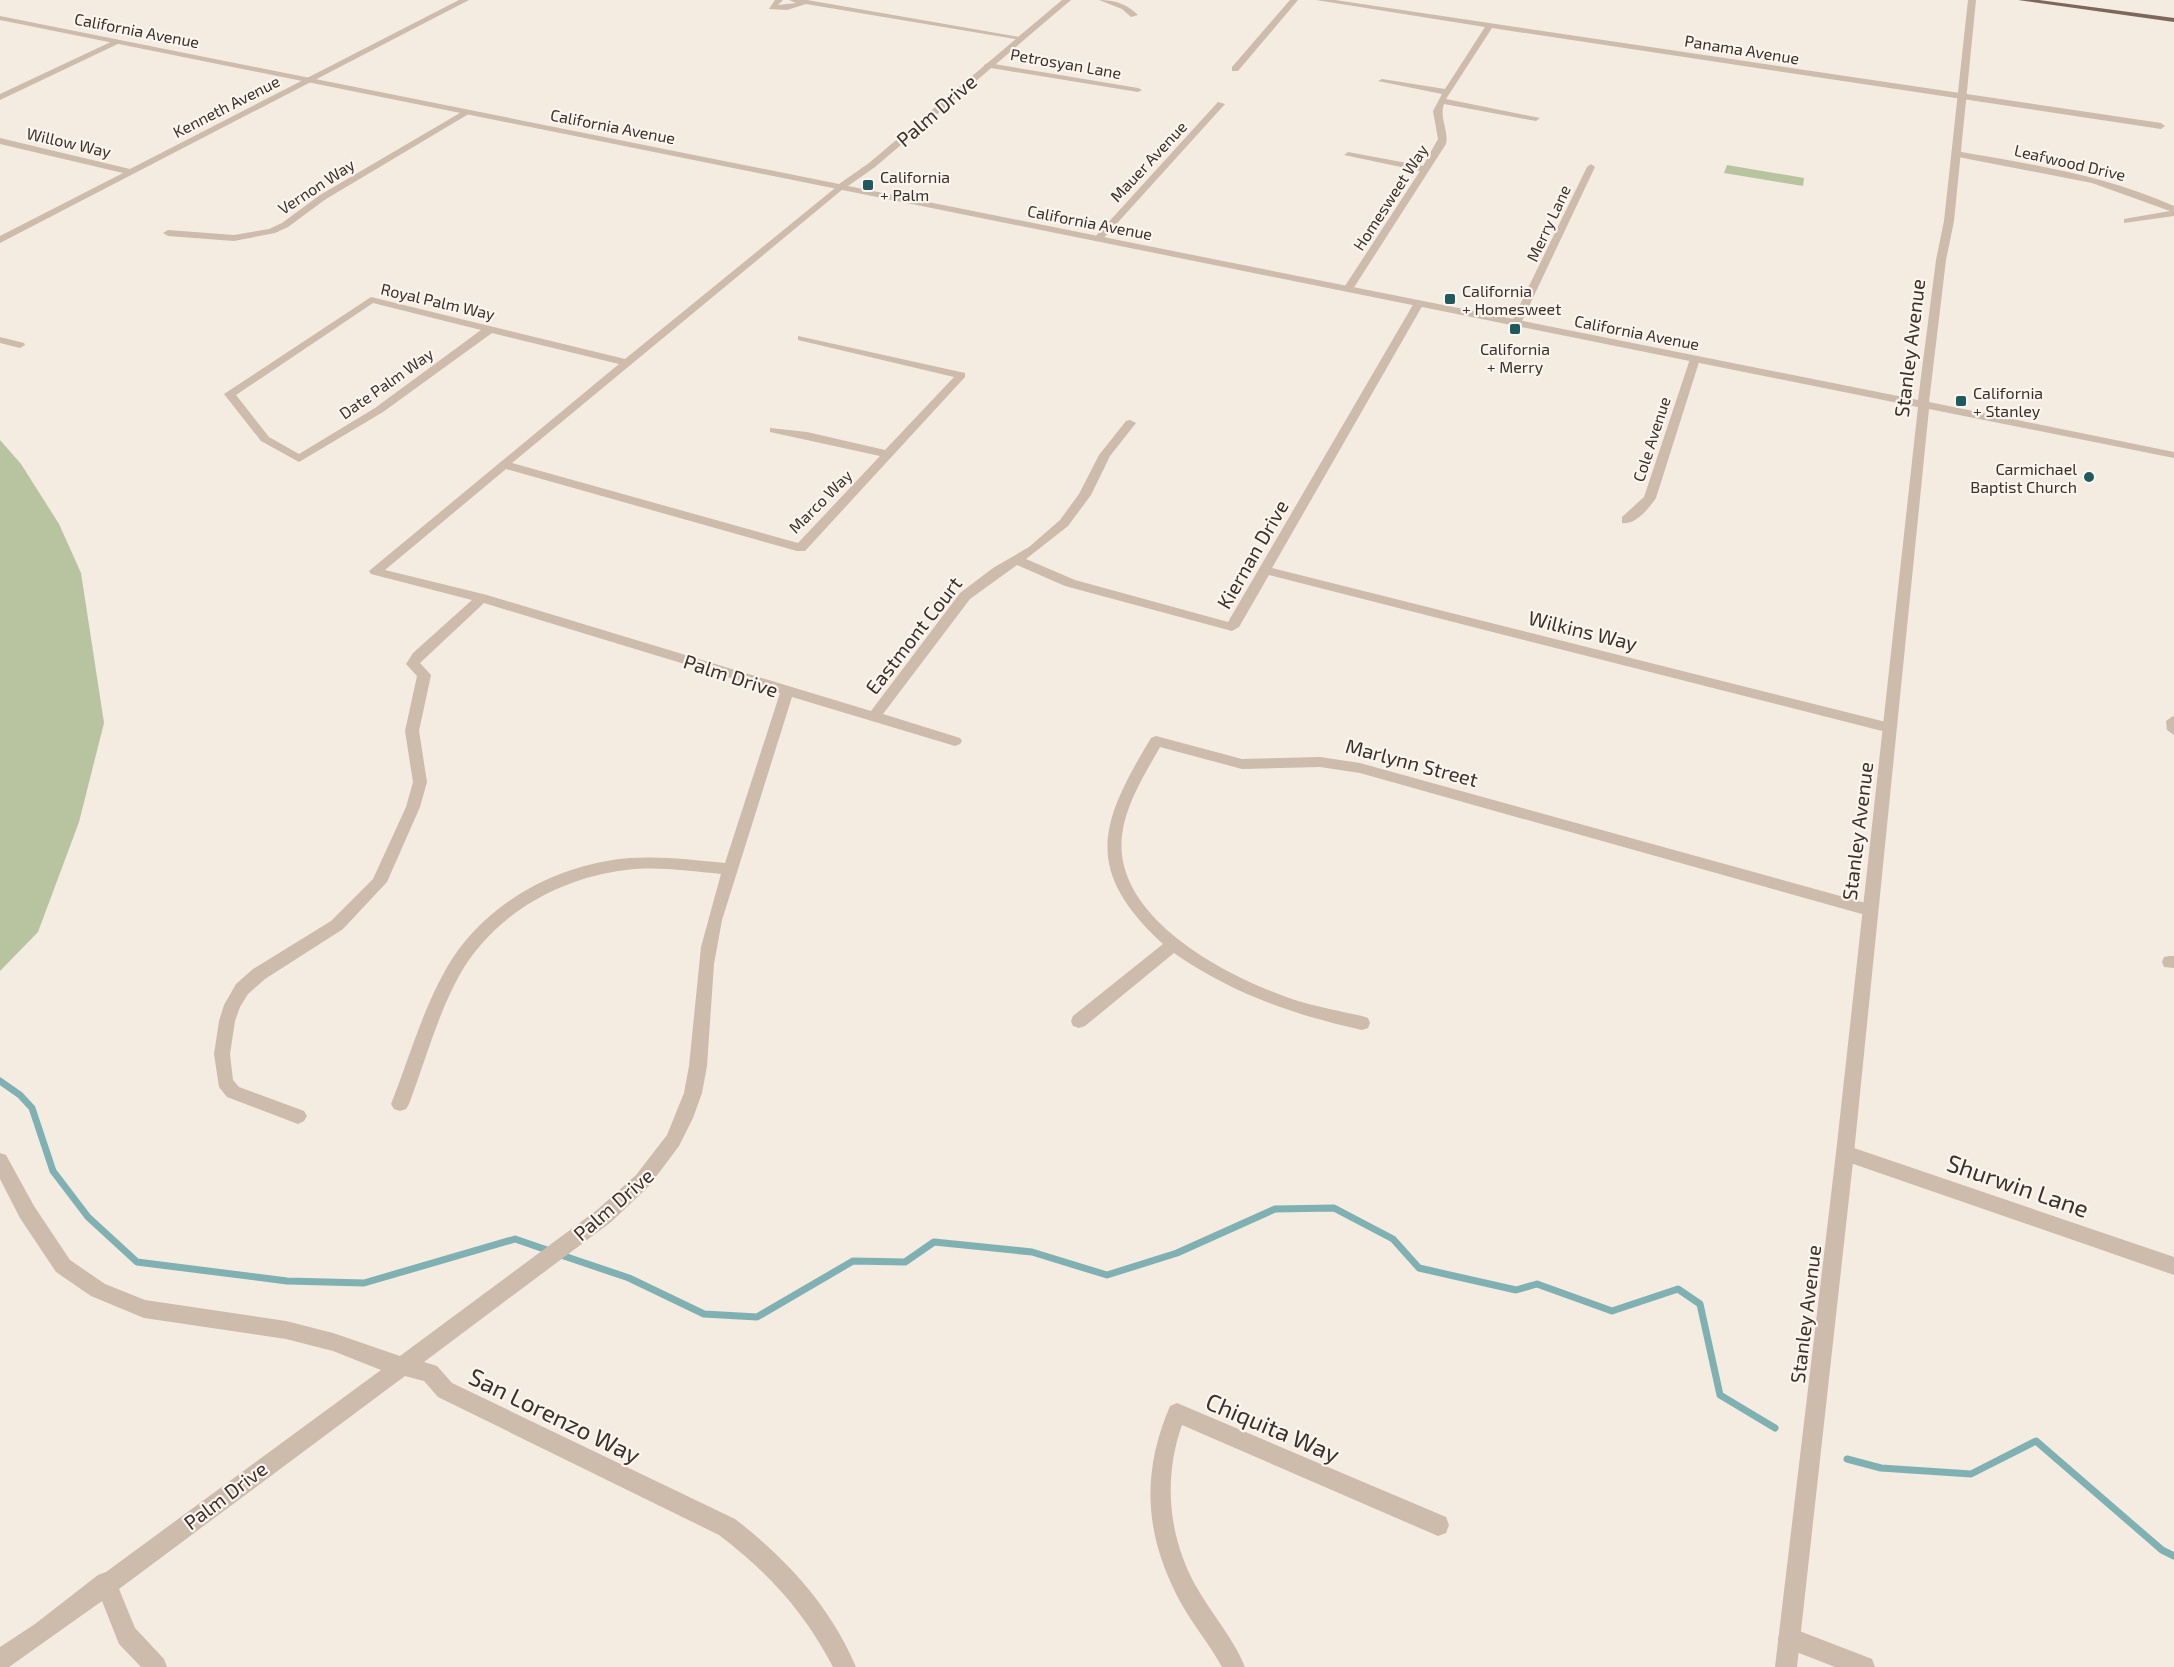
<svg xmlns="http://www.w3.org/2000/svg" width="2174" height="1667" font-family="'Exo 2',sans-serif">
  <rect width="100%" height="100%" fill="#f4ebe1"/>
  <!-- green -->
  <g fill="#b8c4a0">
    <path d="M1727,165L1804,178L1803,186L1724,173Z"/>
    <path d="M0,440L21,464L59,524L81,573L104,723L79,822L38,932L0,971Z"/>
  </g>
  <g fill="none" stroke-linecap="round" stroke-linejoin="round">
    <!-- stream -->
    <g stroke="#7fb0b2" stroke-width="7">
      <path d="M0,1081L20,1095L32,1108L53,1171L88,1217L137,1262L287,1281L364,1283L515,1239L550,1251"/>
      <path d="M558,1254L629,1278L704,1314L757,1317L853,1261L905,1262L934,1242L1032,1252L1107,1275L1177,1253L1275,1209L1334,1208L1393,1239L1419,1268L1516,1290L1537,1284L1612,1311L1678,1289L1700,1304L1720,1395L1775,1428"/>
      <path d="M1847,1459L1881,1468L1971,1474L2036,1441L2162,1550L2174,1556"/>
    </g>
    <!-- minor -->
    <g fill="#cdbbac" fill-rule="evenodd">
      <path d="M459,0H469L0,243V236L123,173L0,144V138L130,169Z"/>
      <path d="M775,0H783L778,5L796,3L789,0H807L1025,38L1021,40L806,4L787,10L769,9Z"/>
      <path d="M1099,0C1115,0 1127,4 1138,15L1131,17L1122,9Z"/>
      <path d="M1290,0H1298L1238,71H1232V67Z"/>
      <path d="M1316,0H1335L2161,123L2165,126L2161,129L1492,28L1446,99L1540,118L1536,121L1444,104C1439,118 1449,130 1446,144L1353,289L1348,292L1343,289L1420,171L1344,155L1348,152L1423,166L1438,139L1433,111L1442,94L1378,81L1382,79L1445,89L1485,27Z"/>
      <path d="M115,40L122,42L0,100V94Z"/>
      <path d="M988,63L1138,88L1142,90L1138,92L985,67L984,65Z"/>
      <path d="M1218,102L1225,104L1101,241H1095V237Z"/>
      <path d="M465,110L472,112L326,199L288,227L275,233L234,241L168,236L163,233L168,230L234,235L269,229L282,223L320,195Z"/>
      <path d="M1956,151C2030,164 2104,175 2174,206V216L2124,223V219L2170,211L2092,183L1953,156L1952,154Z"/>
      <path d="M1591,164L1595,167L1521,323L1512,325L1511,323L1587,167Z"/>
      <path d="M840,184L845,187L843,189L512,463L798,543L880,456L770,432V428L807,432L885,450L954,377L798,340V336L965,373V377L805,551H797L506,469L385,570L487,595L871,711L960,593L993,568L1029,547L1060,520L1079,494L1099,455L1126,421L1130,420L1136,423L1110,456L1091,495L1068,526L1026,559L1075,580L1228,622L1414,303L1419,300L1424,303L1272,568L1890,723L1897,728L1890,733L1269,575L1239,627L1232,631L1065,586L1017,565L970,599L883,714L960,738L962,741L960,744L955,746L792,697L722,920L714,964L707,1066L702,1093L693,1118L679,1146L649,1186L611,1222L424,1362L437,1366L452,1383L735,1519C786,1558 831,1607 856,1667H833C805,1613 767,1571 719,1535L438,1397L424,1381L405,1376L119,1589L135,1628L164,1659L167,1667H141L119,1644L102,1601L9,1667H0V1647L35,1624L98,1575L106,1572L381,1370L333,1351L286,1339L144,1318L91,1296L56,1272L20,1218L0,1179V1153L6,1155L34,1206L70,1260L105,1284L145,1300L286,1321L333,1333L400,1356L597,1210L636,1175L667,1135L684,1093L689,1066L701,947L721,874C690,871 657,866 626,870C558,878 492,916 459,976C437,1016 425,1062 409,1104L406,1109L400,1111L394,1109L391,1104C409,1059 422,1011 446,969C483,904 556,864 630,858C662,856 694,860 725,863L780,693L484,603L420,663L431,675L419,731L427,782L420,807L387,882L343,929L265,979L248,994L240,1007L235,1021L230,1054L233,1080L239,1087L304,1111L307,1116L304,1121L298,1124L227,1097L219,1087L214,1054L219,1021L224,1005L236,984L253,969L331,921L373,879L406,807L413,782L405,731L417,676L406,664L413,653L472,600L371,574L369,571L619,364L492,333L383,412L299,462L261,441L224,394L371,297L625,359ZM373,303L481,330L375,408L299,454L269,437L236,395Z"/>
      <path d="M0,337L24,343L25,345L20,348L0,343Z"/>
      <path d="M1695,356L1700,359L1656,498C1648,509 1636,525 1622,523V517L1644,497L1690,359Z"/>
      <path d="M2173,716L2174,717V735L2167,730L2166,721Z"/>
      <path d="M1156,736L1242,759L1320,757L1360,763L1869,904L1875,906L1877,910L1875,914L1869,916L1360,773L1320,767L1242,769L1160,747C1145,774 1126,803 1122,835C1112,919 1229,978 1295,1000C1317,1007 1340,1011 1362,1016L1368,1018L1370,1023L1368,1028L1362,1030C1294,1015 1231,993 1174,953L1085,1026L1079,1028L1073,1026L1071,1021L1073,1016L1163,944C1082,869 1100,823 1151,738Z"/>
      <path d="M2170,956H2174V968L2164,967L2162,962L2164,957Z"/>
      <path d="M1845,1145L2174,1257V1275L1839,1159L1836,1153L1839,1147Z"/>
      <path d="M1177,1403L1446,1517L1449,1525L1446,1533L1438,1536L1182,1425C1162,1481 1169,1543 1200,1593C1215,1618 1234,1640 1245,1667H1222C1210,1645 1194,1626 1182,1605C1145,1538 1140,1476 1170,1406Z"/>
      <path d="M1789,1627L1872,1659L1875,1667H1835L1781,1646L1778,1638L1781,1630Z"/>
    </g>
    <!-- tertiary -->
    <path fill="#cdbbac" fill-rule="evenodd" d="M1062,0H1071L875,167L848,186L1918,400L1936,260L1944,221L1968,0H1976L1954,221L1946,260L1929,402L2174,452V458L1929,409L1854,1153L1797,1667H1775L1836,1153L1918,407L0,20V16L839,184L869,163Z"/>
    <!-- primary -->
    <path fill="#7d675c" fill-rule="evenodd" d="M2018,0H2039L2174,18V22Z"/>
  </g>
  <!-- markers -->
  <g fill="#1f5a5e" stroke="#fbf5ee" stroke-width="2">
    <rect x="862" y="179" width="12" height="12" rx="3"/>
    <rect x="1444" y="293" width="12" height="12" rx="3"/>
    <rect x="1509" y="323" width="12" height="12" rx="3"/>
    <rect x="1955" y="395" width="12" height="12" rx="3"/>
    <circle cx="2089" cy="477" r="6"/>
  </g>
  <g text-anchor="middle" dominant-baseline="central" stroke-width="4.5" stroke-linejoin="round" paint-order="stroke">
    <!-- far-street labels -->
    <g font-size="16" fill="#3b302b" stroke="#fbf5ee">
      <text transform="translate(137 30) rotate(11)">California Avenue</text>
      <text transform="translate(1742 49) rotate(9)">Panama Avenue</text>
      <text transform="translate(1066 63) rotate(10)">Petrosyan Lane</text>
      <text transform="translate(226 106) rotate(-27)">Kenneth Avenue</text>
      <text transform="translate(613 126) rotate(11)">California Avenue</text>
      <text transform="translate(69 142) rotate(13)">Willow Way</text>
      <text transform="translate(1148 161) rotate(-47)">Mauer Avenue</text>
      <text transform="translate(2070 162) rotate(13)">Leafwood Drive</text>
      <text transform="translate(316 186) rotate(-33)">Vernon Way</text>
      <text transform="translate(1390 197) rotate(-57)">Homesweet Way</text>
      <text transform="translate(1090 222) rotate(11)">California Avenue</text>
      <text transform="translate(1548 223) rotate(-65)">Merry Lane</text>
      <text transform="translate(438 301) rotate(13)">Royal Palm Way</text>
      <text transform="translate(1637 332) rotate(11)">California Avenue</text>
      <text transform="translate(386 383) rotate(-35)">Date Palm Way</text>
      <text transform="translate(1651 439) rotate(-72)">Cole Avenue</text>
      <text transform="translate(820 501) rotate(-45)">Marco Way</text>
    </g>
    <!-- far-poi labels -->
    <g font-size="16" fill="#3b302b" stroke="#fbf5ee" text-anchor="start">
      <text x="880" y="176">California<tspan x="880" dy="18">+ Palm</tspan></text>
      <text x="1462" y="290">California<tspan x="1462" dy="18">+ Homesweet</tspan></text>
      <text x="1515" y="348" text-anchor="middle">California<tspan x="1515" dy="18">+ Merry</tspan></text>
      <text x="1973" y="392">California<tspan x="1973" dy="18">+ Stanley</tspan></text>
      <text x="2077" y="468" text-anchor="end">Carmichael<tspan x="2077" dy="18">Baptist Church</tspan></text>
    </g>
    <!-- street labels -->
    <g font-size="20" fill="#3b302b" stroke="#fbf5ee">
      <text transform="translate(936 110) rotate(-41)">Palm Drive</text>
      <text transform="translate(1909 348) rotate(-83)">Stanley Avenue</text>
      <text transform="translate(1252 554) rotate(-60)">Kiernan Drive</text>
      <text transform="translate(1583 630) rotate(14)">Wilkins Way</text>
      <text transform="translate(913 635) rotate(-52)">Eastmont Court</text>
      <text transform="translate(731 675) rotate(18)">Palm Drive</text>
      <text transform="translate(1412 762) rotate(15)">Marlynn Street</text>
      <text transform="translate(1857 831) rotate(-83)">Stanley Avenue</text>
      <text transform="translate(613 1204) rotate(-41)">Palm Drive</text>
      <text transform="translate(1805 1314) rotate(-83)">Stanley Avenue</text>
      <text transform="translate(225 1495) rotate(-37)">Palm Drive</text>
    </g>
    <!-- near-street labels -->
    <g font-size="24" fill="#3b302b" stroke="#fbf5ee">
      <text transform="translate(2018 1185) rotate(19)">Shurwin Lane</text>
      <text transform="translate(555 1415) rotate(26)">San Lorenzo Way</text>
      <text transform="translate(1273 1427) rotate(23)">Chiquita Way</text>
    </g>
  </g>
</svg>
